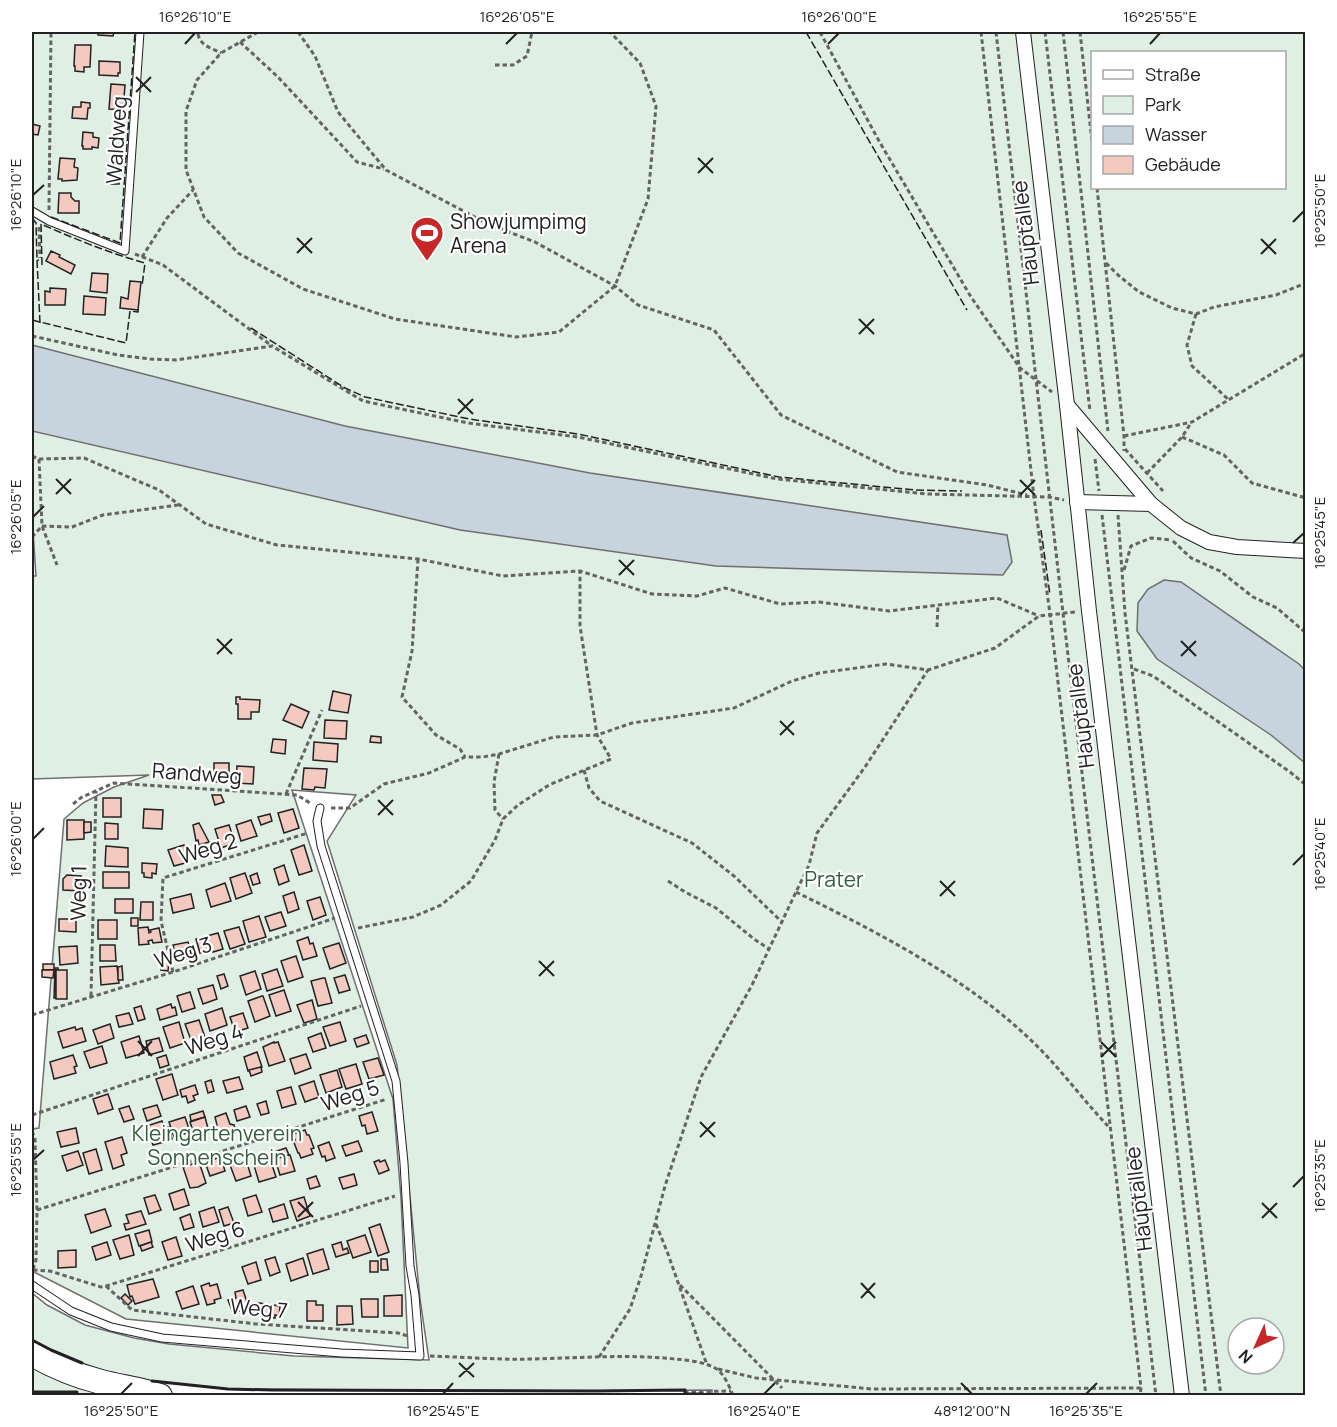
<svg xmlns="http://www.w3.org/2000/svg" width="1337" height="1427" font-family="Manrope,sans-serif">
  <rect width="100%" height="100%" fill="#fff"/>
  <!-- green -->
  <g fill="#e0efe3" stroke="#6f6f6f" stroke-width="1.5" fill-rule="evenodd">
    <path d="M32,32H1305V1395L712,1396V1390L596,1391L228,1389L152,1381L109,1372L67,1358L32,1340V1293L47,1305L85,1325L134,1338L169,1344L294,1356L429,1360L420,1299L397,1065L327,841L356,795L292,790L393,1099L401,1198L408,1348L126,1319L32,1271V1129L39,1128L64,819L83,803L114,787L149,775L32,779V576H36L33,531L32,530ZM1092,52H1284V188H1092ZM1238,1328H1274V1364H1238Z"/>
    <path d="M32,1366L103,1394L79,1395L77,1392H32Z"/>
  </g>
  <!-- water -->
  <g fill="#c7d3dd" stroke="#6f6f6f" stroke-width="1.5">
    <path d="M32,345L345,426L590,473L1007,535L1012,562L1003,575L716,566L460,530L32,431Z"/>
    <path d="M1164,580L1181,582L1299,664L1305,670V763L1271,735L1157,659L1137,631L1138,603L1148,589Z"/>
  </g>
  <!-- building -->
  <g fill="#f3c9c0" stroke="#222" stroke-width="1.5">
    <path d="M98,32H114L113,36L98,35Z"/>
    <path d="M75,45H91L90,67H84V72L75,71V66H74Z"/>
    <path d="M99,61L120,62V73H118V76L99,75Z"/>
    <path d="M111,84L125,85L123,110L109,109Z"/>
    <path d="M81,102L90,103V108H88L87,119L72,118L73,107H81Z"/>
    <path d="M32,124L40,126L38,135L32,134Z"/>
    <path d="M83,132L93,133V137L99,138L98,148L92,147V149H83V146H82Z"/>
    <path d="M60,158L75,159L74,167L78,168L77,180L62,181V179H58Z"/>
    <path d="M112,176L119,177V184H111Z"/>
    <path d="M59,193H71V197L75,201H79V213H58Z"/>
    <path d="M51,251L60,255L59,257L75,265L71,274L46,261Z"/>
    <path d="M92,273L108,274L107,293L90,291Z"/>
    <path d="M130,281L141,282L138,310L120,308L121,297L128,299Z"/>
    <path d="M50,288L66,289L65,305H45V291L50,292Z"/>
    <path d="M84,296L106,298L105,315L83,314Z"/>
    <path d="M333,691L351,695L348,713L329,710Z"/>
    <path d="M236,697H240V699L260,700L259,712H251V719H238V704H236Z"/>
    <path d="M291,704L309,712L302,728L283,720Z"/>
    <path d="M325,720L347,721L346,739L324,738Z"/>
    <path d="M371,736L381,737V743L370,742Z"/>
    <path d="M273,739L286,740L285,754L271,752Z"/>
    <path d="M314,742L338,744L337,762L313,760Z"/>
    <rect x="214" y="763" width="15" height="19"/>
    <path d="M237,766L254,767L253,784L236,783Z"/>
    <path d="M304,768L327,769L325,788L315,787L314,790L302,789Z"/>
    <path d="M212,795H221L224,802L215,805Z"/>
    <rect x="103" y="798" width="18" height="19"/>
    <path d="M144,809L163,810L162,829L143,828Z"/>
    <path d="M293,809L299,828L284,833L278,813Z"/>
    <path d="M270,814L272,821L261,825L258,817Z"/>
    <path d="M67,820H84V839L67,840Z"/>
    <path d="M251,820L257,836L241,841L236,825Z"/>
    <path d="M84,822H91V832L84,833Z"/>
    <path d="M105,823L118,824V839H105Z"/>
    <path d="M199,823L209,842L199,845L198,840L196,841L193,825Z"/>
    <path d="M229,825L235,843L221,848L215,829Z"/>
    <path d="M184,845L189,862L174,866L168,850Z"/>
    <path d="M304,845L312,871L299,875L291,850Z"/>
    <path d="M106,846L128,848V867L105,866Z"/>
    <path d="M142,863L157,864L156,874L152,873V878L144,877V873H142Z"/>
    <path d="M284,865L289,881L279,885L274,869Z"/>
    <rect x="103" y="872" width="26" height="16"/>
    <path d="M245,873L252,893L236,899L230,878Z"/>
    <path d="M257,873L260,883L253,885L250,876Z"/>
    <path d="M67,875L81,876V891L63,890V879Z"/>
    <path d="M225,883L231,901L211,907L206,890Z"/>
    <path d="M294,892L299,909L288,913L283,896Z"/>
    <path d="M191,894L194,908L173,913L170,899Z"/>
    <path d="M320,897L326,915L313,920L307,901Z"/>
    <rect x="115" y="899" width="18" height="14"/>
    <path d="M141,902H153V920H140Z"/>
    <path d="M281,912L286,926L270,931L265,917Z"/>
    <path d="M259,916L266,937L249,942L243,921Z"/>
    <rect x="131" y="918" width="7" height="8"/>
    <path d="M59,919H76V932L59,931Z"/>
    <rect x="98" y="920" width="19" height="19"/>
    <path d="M148,927L149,933L151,932L150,930L159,928L162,942L153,943L152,940L148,941L149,944L139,945L138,928Z"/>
    <path d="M239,927L245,944L230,949L224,931Z"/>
    <path d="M218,933L223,949L213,952L212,950L200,953L196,939Z"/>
    <path d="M308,937L310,944L313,943L317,956L303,960L297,941Z"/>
    <path d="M188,942L192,957L177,961L173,945Z"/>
    <path d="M339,943L346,963L330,969L323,948Z"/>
    <path d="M100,945H115L116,961H100Z"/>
    <path d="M77,946L78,963L60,965L59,947Z"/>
    <path d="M296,956L303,977L288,982L281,961Z"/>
    <path d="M162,961H169L168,971L161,970Z"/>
    <rect x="43" y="964" width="11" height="6"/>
    <path d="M117,966L119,983L101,985L100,967Z"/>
    <path d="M122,966L123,980H118V967Z"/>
    <path d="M55,968H58V970H56V998H54Z"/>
    <path d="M277,969L283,986L267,991L262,974Z"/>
    <path d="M42,970H54L53,978L42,977Z"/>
    <rect x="56" y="970" width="11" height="29"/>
    <path d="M255,971L261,989L246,995L240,976Z"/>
    <path d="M224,974L228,986L221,989L217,976Z"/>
    <path d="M345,975L350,990L339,993L334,978Z"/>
    <path d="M323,978H325L332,1003L318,1006L311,981Z"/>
    <path d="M213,985L217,999L203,1004L198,989Z"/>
    <path d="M284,990L291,1011L276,1016L269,995Z"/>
    <path d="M190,992L195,1008L182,1012L177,996Z"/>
    <path d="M262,996H263L270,1016L255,1022L248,1001Z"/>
    <path d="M312,1000L317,1019L304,1023L297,1005Z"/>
    <path d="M171,1004L172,1008L175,1007L177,1015L160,1020L157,1009Z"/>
    <path d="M141,1006L145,1019L138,1021L134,1008Z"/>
    <path d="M222,1008L227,1025L210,1031L205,1014Z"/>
    <path d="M129,1013L133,1024L119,1027L116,1016Z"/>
    <path d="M243,1013L248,1028L235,1032L230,1017Z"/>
    <path d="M199,1020L207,1043L194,1048L185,1024Z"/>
    <path d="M179,1022L185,1043L170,1048L163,1027Z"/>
    <path d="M340,1022L346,1041L330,1046L323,1027Z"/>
    <path d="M110,1024L114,1038L98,1044L93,1030Z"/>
    <path d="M75,1027L76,1030L82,1028L86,1041L63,1048L58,1032Z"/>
    <path d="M321,1033L326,1048L313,1052L308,1038Z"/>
    <path d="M366,1035L369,1043L357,1047L354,1039Z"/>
    <path d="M139,1036L144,1053L126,1058L121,1042Z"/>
    <path d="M159,1038L163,1051L149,1055L146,1041Z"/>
    <path d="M274,1042V1043L278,1042L285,1061L269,1066L263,1047Z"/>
    <path d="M102,1046L107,1063L90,1068L84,1052Z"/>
    <path d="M257,1052L262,1067L248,1071L244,1057Z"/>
    <path d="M306,1054L311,1068L295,1074L290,1059Z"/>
    <path d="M73,1055L77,1066L74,1067L76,1073L54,1079L50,1062Z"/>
    <path d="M166,1055L169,1065L160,1068L157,1058Z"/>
    <path d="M378,1058L384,1075L369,1079L363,1062Z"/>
    <path d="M356,1064L362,1084L346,1089L339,1069Z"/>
    <path d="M261,1067L262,1072L251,1076L249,1070Z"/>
    <path d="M337,1070L342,1087L326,1093L320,1075Z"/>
    <path d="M172,1074L178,1095L163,1100L156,1079Z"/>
    <path d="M239,1077L243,1089L227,1093L223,1081Z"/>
    <path d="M211,1080L214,1091L208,1093L205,1082Z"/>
    <path d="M314,1081L319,1097L305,1102L299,1086Z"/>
    <path d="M195,1085L198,1094L193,1096L195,1100L188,1103L186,1096L182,1097L180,1090Z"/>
    <path d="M291,1087L296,1104L282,1108L277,1091Z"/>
    <path d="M108,1094L113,1109L98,1114L93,1099Z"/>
    <path d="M266,1101L269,1113L261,1115L257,1104Z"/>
    <path d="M157,1105L161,1116L147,1121L143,1109Z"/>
    <path d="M129,1106L134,1119L124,1122L119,1109Z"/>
    <path d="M246,1106L250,1117L237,1121L234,1110Z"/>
    <path d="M203,1111L205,1117L191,1121L190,1115Z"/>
    <path d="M372,1112L378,1131L367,1134L365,1125L362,1126L359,1116Z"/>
    <path d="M226,1113L230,1124L234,1125L236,1131L233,1135L222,1139L220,1132L218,1133L215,1126L217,1125L215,1117Z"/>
    <path d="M185,1117L190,1132L174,1137L169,1122Z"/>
    <path d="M205,1117L209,1132L195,1137L190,1122Z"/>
    <path d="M162,1121L168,1141L153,1145L147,1126Z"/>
    <path d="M169,1127L172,1139L168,1140L164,1128Z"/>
    <path d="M76,1128L79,1143L61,1147L57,1132Z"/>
    <path d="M305,1130L307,1135H309L314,1148L311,1149L313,1154L301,1158L299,1153H298L293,1140H295L293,1134Z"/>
    <path d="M122,1137L127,1153L121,1155L124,1165L113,1169L105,1142Z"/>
    <path d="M358,1141L362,1151L346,1156L342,1146Z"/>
    <path d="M329,1142L335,1158L326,1161L325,1156L322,1157L318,1146Z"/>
    <path d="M286,1148L289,1155L276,1159L274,1152Z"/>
    <path d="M96,1149L102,1170L89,1174L83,1153Z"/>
    <path d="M78,1151L83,1165L67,1171L62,1156Z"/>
    <path d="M289,1155H290L295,1171L280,1175L275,1159Z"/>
    <path d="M269,1156L276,1177L259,1182L253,1162Z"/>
    <path d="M221,1157L225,1171L210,1176L205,1162Z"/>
    <path d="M246,1160L251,1176L236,1181L230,1165Z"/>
    <path d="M379,1160L380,1162L385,1160L389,1170L379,1174L374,1162Z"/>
    <path d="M199,1162L206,1183L198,1187L190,1188L183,1167Z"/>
    <path d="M354,1174L357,1185L343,1189L339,1178Z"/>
    <path d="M316,1176L320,1186L310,1189L307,1179Z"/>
    <path d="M184,1189L189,1205L174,1210L169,1194Z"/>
    <path d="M155,1195L161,1210L149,1214L144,1198Z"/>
    <path d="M256,1195L262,1212L248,1216L243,1199Z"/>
    <path d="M304,1197L310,1216L297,1221L290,1201Z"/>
    <path d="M284,1204L288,1218L273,1222L269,1209Z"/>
    <path d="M214,1207L219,1222L203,1227L199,1212Z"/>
    <path d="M228,1207L234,1223L224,1226L219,1210Z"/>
    <path d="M105,1209L111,1226L91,1233L85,1215Z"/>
    <path d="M141,1211L146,1224L126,1230L124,1224L129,1223L126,1215Z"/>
    <path d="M190,1214L194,1227L184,1230L180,1218Z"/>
    <path d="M380,1224L389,1252L378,1256L369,1228Z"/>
    <path d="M149,1230L152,1242L139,1246L135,1234Z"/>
    <path d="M129,1235L134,1255L120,1259L113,1240Z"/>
    <path d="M365,1235L371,1252L353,1258L347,1241Z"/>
    <path d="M176,1237L182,1256L168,1260L162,1242Z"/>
    <path d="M107,1242L111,1255L96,1260L92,1247Z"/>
    <path d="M151,1242L153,1247L142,1251L140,1246Z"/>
    <path d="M341,1242L343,1250L347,1248L349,1253L336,1257L332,1245Z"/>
    <path d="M323,1249L329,1269L313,1274L307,1254Z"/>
    <path d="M76,1250V1267L58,1268V1251Z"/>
    <path d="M275,1257L280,1272L270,1276L265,1260Z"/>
    <path d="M303,1258L308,1275L291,1281L286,1264Z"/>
    <path d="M381,1259H387L388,1270H381Z"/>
    <rect x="370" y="1261" width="8" height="11"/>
    <path d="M256,1262L261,1280L248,1284L242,1267Z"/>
    <path d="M153,1279L159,1297L135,1304L132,1296L130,1297L127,1285Z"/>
    <path d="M209,1283L210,1286L217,1284L221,1298L214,1300L215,1303L207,1305L201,1286Z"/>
    <path d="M193,1286L199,1304L182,1309L176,1292Z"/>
    <path d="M243,1290L249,1308L233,1313L228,1300L236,1298L235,1292Z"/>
    <path d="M125,1294L132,1301L128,1305L121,1298Z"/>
    <path d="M402,1295V1316H384V1296Z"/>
    <path d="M361,1299H378V1317H362Z"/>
    <path d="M307,1301H316V1305H323V1321H307Z"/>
    <path d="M259,1303L280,1306L279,1316L275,1315V1318L263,1316V1314H258Z"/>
    <path d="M337,1306H352L353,1324L337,1325Z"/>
  </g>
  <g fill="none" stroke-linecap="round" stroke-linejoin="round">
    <!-- service casing -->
    <g stroke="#222" stroke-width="9">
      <g id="service">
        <path d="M32,211L49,221L125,251L140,32"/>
        <path d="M32,1285L71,1311L111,1327L162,1338L341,1353L420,1356L415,1295L410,1266L404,1163L396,1081L321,846L317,821L320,808"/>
      </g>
    </g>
    <!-- minor casing -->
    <g stroke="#222" stroke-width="16">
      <g id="minor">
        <path d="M1023,32L1067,405L1089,611L1182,1396"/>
        <path d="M1067,405L1151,504L1181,528L1209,542L1237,547L1306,551"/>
        <path d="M1077,502L1151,504"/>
      </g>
    </g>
    <!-- motorway casing -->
    <g stroke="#222" stroke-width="26">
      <path id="motorway" d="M32,1354C53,1366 77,1376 101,1382C120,1387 141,1389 160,1396"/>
    </g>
    <!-- path -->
    <g stroke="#646464" stroke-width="3" stroke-dasharray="4.5 3" stroke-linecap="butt">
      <path d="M258,32L221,53L197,80L186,111V170L204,217L238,253L303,289L395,319L516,337L559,332L615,286L648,199L656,106L640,63L610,32"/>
      <path d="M298,32L315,56L338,112L386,170L488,224L535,242L615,286L638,305L714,330L781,415L897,472L987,485L1027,495"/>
      <path d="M820,32L879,141L971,297L1020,368L1052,392"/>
      <path d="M981,32L1034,497L1050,614L1141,1388L1140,1396"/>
      <path d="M996,32L1063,613L1156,1396"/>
      <path d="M1045,32L1090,411"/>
      <path d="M1063,32L1108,431"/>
      <path d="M1080,32L1092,142"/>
      <path d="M198,34C200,46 212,48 221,53"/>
      <path d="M240,42L278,77L357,162L384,169"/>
      <path d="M495,65H513L527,56L532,32"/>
      <path d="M1097,188L1124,436V451"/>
      <path d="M49,210L51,32"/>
      <path d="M39,227L40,258"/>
      <path d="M135,254L163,265L272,346"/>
      <path d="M142,257L167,218L193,190"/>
      <path d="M1106,263L1118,275L1139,292L1172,308L1196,314L1214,307L1276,295L1306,283"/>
      <path d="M1196,314L1187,345L1192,366L1229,400"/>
      <path d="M32,336L118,355L150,359L176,360L272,346L363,401L468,423L578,437L777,479L927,494L1049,497L1064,500"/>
      <path d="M1124,436L1192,422L1306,353"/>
      <path d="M1182,437L1224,455L1252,483L1306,498"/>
      <path d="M1125,449L1163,491"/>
      <path d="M32,456L39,459L84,458L159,490L206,524L277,545L418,559L503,576L580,571L652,594L697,596L725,588L780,604L819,602L889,611L997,598L1039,616"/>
      <path d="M39,459L42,526L57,565"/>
      <path d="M1095,459L1099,491"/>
      <path d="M1147,473L1182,437L1191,423"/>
      <path d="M1102,515L1206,1396"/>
      <path d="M1118,515L1125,613L1221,1396"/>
      <path d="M42,526L72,527L103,515L178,505"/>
      <path d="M32,537L42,526"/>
      <path d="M1173,541L1191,558L1220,571L1253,597L1277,608L1306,633"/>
      <path d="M418,559L412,651L402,697L436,735L460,749L465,757"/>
      <path d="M1124,570L1131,546L1151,538L1172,540"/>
      <path d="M937,627L938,605"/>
      <path d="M1134,669L1153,676L1290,772L1306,785"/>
      <path d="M499,754L494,782L495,810L503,819"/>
      <path d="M584,770L589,788L600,801L692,843L734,876L782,922"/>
      <path d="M286,794L322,710"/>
      <path d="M73,804L82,797L114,783L297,795L310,803"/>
      <path d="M331,808H350L384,784L429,773L465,757H483L499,754L554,737L597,735L632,723L734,708L792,681L819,673L886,664L928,670L995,648L1039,616L1075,612"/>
      <path d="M668,881L685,892L716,908L754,939L769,949"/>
      <path d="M796,892C881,934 971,980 1038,1047C1063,1072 1084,1101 1108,1126"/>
      <path d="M358,928L413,917L441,905L471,881L495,840L503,819L518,805L549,785L611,759L597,735L580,626V571"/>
      <path d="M173,972L161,921L163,878L308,833"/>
      <path d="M91,996L96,791"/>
      <path d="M32,1015L173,972L335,918"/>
      <path d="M32,1115L361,1006"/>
      <path d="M32,1131L35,1139L37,1210L36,1260L32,1273"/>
      <path d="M37,1210L387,1099"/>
      <path d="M656,1224L668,1254L707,1365"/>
      <path d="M33,1270L50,1271L101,1287L106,1286L395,1196"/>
      <path d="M680,1285L782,1388"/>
      <path d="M106,1286L132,1310L256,1324L398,1333L408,1336"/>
      <path d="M430,1356C464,1357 498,1360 532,1359C580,1358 628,1354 675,1359C688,1360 704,1362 715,1368C724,1373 729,1386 733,1395"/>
      <path d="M599,1357L630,1309L641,1276L665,1186L701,1077L752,985L796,892L809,865L817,833L865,767L928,670"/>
      <path d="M718,1369L756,1378L872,1389L1141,1388"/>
      <path d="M684,1392L731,1391"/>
    </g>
    <!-- service -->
    <use href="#service" stroke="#fff" stroke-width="7"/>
    <!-- minor -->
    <use href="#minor" stroke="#fff" stroke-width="14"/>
    <!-- motorway -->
    <use href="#motorway" stroke="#fff" stroke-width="24"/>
    <!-- fence -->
    <g stroke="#222" stroke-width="1.5" stroke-dasharray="8 3" stroke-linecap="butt">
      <path d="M806,32L967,310"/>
      <path d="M51,217L120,243L135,32"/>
      <path d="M32,218L36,223L37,260H39"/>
      <path d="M37,260L40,323"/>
      <path d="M42,265L41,224C75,239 109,253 145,263L142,286"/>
      <path d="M32,320L126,343L130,311L138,312V307"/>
      <path d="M251,328L345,388L365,397L469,419L578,434L779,477L915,490L962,491"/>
      <path d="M1041,530L1050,595"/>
    </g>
    <!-- wall -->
    <g stroke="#222" stroke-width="3">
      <path d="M32,1340L51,1350L82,1363"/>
      <path d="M152,1381L228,1389L272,1390L596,1391L685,1390V1394H703"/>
      <path d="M32,1392H77"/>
    </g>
  </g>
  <!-- ticks -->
  <path fill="none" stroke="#222" stroke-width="2" d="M185,44L195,33M506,44L517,33M828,44L839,33M1150,44L1160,33M136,77L151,92M136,92L151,77M698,158L713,173M698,173L713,158M33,195L44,185M1293,222L1304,211M297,238L312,253M1261,239L1276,254M297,253L312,238M1261,254L1276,239M859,319L874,334M859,334L874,319M458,399L473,414M458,414L473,399M56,479L71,494M1020,480L1035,495M56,494L71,479M1020,495L1035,480M33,517L44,506M1293,543L1304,533M619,560L634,575M619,575L634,560M217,639L232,654M1181,641L1196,656M217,654L232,639M1181,656L1196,641M780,721L794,735M780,735L794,721M378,800L393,815M378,815L393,800M33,839L44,828M1293,865L1304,854M940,881L955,896M940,896L955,881M539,961L554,976M539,976L554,961M138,1041L152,1056M1101,1042L1116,1057M138,1056L152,1041M1101,1057L1116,1042M700,1122L715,1137M700,1137L715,1122M33,1160L44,1150M1293,1187L1304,1176M298,1202L313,1217M1262,1203L1277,1218M298,1217L313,1202M1262,1218L1277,1203M861,1283L875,1298M861,1298L875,1283M459,1363L474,1377M459,1377L474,1363M961,1383L972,1394M121,1394L132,1383M443,1394L453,1383M764,1394L775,1383M1086,1394L1097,1383"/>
  <!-- icons -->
  <defs>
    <g id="stadium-pin" transform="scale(1.725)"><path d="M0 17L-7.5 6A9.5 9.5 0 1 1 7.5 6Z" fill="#c62828" stroke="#fff"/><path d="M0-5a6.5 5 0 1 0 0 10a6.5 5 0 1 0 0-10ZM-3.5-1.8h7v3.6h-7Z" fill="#fff"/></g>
  </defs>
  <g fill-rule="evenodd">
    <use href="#stadium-pin" x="427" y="233"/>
  </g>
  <g text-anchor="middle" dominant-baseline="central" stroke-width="4.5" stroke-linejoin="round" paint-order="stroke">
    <!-- street labels -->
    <g font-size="21" fill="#222" stroke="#fff">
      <text transform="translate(116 140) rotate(-86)">Waldweg</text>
      <text transform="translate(1025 233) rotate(-97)">Hauptallee</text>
      <text transform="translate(1080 716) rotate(-97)">Hauptallee</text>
      <text transform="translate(197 773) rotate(4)">Randweg</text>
      <text transform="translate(208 848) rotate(-17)">Weg 2</text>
      <text transform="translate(78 893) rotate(-89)">Weg 1</text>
      <text transform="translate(183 952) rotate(-18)">Weg 3</text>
      <text transform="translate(214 1039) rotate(-18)">Weg 4</text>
      <text transform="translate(350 1095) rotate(-18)">Weg 5</text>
      <text transform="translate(1138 1199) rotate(-97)">Hauptallee</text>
      <text transform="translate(215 1236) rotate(-17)">Weg 6</text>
      <text transform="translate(259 1308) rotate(5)">Weg 7</text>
    </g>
    <!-- poi labels -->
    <g font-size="21" fill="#222" stroke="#fff" text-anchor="start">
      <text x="450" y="221">Showjumpimg<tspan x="450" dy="24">Arena</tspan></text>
    </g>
    <!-- park labels -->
    <g font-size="21" fill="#2f5e38" stroke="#fff">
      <text x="834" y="879">Prater</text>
      <text x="217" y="1133">Kleingartenverein<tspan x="217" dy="24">Sonnenschein</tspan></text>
    </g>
  </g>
  <!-- border -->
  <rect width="1337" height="1427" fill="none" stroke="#ffffff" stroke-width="66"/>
  <!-- legend -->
  <rect x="1091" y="51" width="195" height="138" fill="#ffffff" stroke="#a7a7a7" stroke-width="1.5"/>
  <rect x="1103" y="70" width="30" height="9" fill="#ffffff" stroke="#a7a7a7" stroke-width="1.5"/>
  <text x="1145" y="81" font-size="18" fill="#222222">Straße</text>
  <rect x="1103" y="96" width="30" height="18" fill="#e0efe3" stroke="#a7a7a7" stroke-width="1.5"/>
  <text x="1145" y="111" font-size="18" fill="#222222">Park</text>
  <rect x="1103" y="126" width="30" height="18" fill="#c7d3dd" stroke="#a7a7a7" stroke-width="1.5"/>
  <text x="1145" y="141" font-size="18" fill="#222222">Wasser</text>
  <rect x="1103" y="156" width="30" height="18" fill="#f3c9c0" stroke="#a7a7a7" stroke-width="1.5"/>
  <text x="1145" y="171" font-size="18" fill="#222222">Gebäude</text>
  <!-- north arrow -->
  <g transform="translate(1256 1346) rotate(225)"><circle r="28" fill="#ffffff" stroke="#a7a7a7" stroke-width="1.5"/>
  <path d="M0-4.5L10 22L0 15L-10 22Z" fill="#c62828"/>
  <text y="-9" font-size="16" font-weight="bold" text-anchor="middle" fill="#222222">N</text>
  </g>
  <rect x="33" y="33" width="1271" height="1361" fill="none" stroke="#222" stroke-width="2"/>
  <g font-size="15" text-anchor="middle" fill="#222">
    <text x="195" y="22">16°26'10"E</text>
    <text x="517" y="22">16°26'05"E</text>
    <text x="839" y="22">16°26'00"E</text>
    <text x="1160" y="22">16°25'55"E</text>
    <text transform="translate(16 195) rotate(-90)" y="5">16°26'10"E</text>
    <text transform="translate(1320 211) rotate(-90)" y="5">16°25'50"E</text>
    <text transform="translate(16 517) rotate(-90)" y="5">16°26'05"E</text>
    <text transform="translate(1320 533) rotate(-90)" y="5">16°25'45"E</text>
    <text transform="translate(16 839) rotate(-90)" y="5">16°26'00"E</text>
    <text transform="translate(1320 854) rotate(-90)" y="5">16°25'40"E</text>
    <text transform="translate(16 1160) rotate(-90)" y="5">16°25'55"E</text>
    <text transform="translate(1320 1176) rotate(-90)" y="5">16°25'35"E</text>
    <text x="121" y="1416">16°25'50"E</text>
    <text x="443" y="1416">16°25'45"E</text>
    <text x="764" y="1416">16°25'40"E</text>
    <text x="972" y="1416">48°12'00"N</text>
    <text x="1086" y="1416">16°25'35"E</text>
  </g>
</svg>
